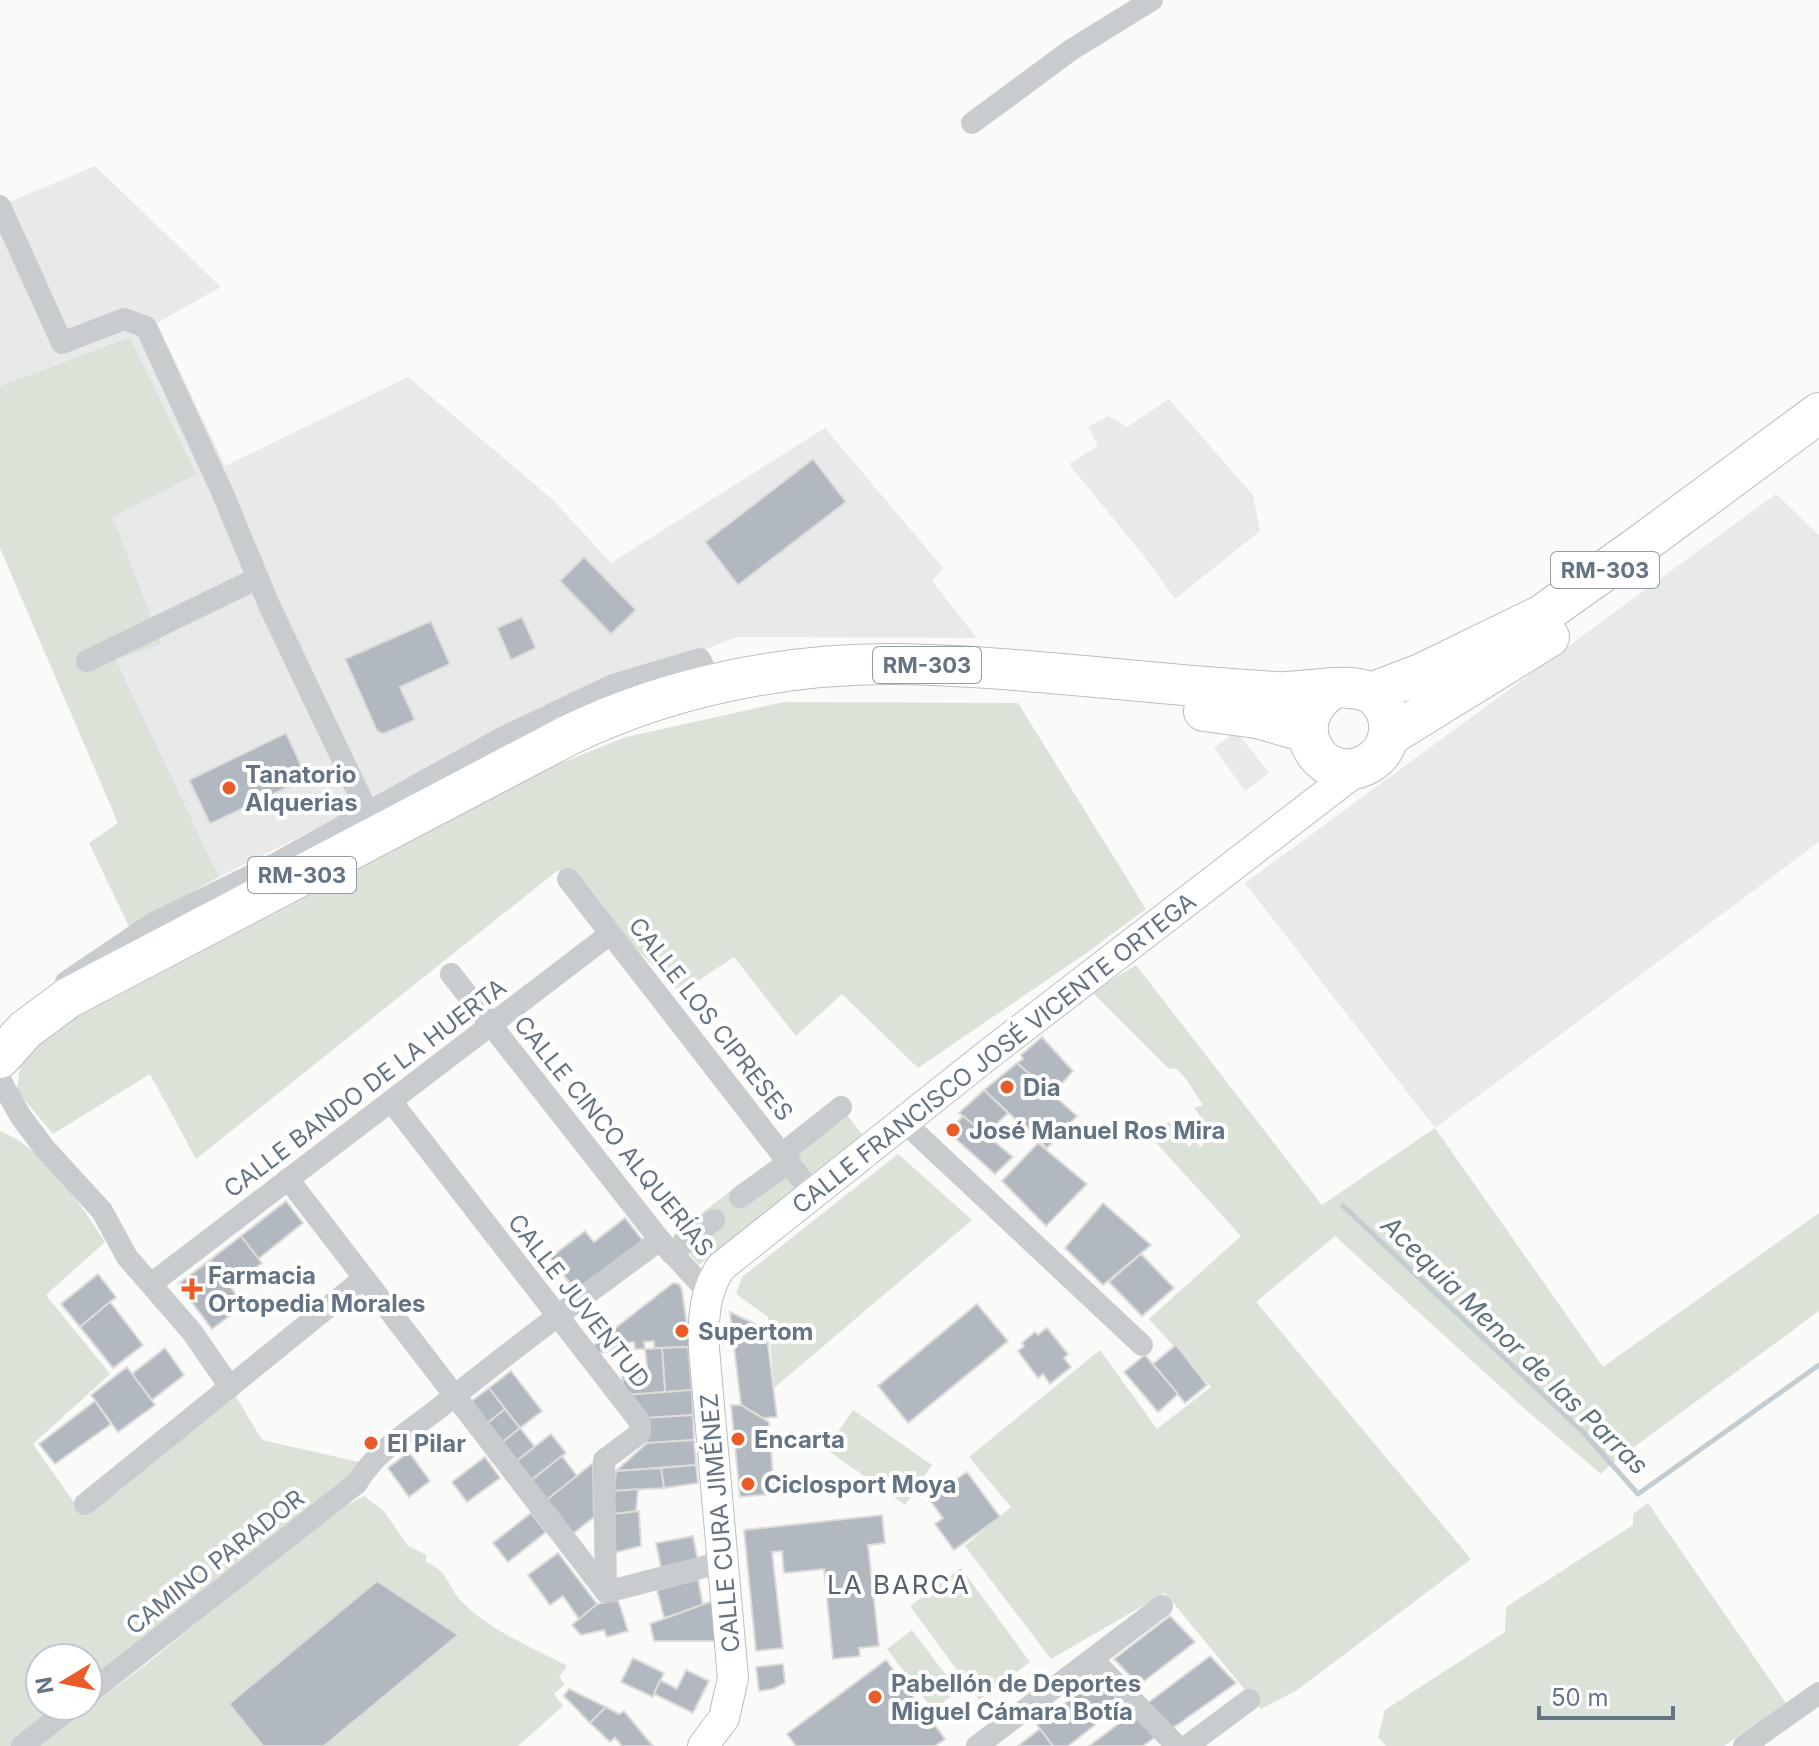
<svg xmlns="http://www.w3.org/2000/svg" width="1819" height="1746" font-family="Inter,sans-serif">
  <rect width="100%" height="100%" fill="#fafaf8"/>
  <!-- built -->
  <g fill="#e8e9e9">
    <path d="M95,166L221,287L157,323L225,466L408,377L553,500L611,563L825,428L943,568L932,581L977,638L737,637L613,685L390,792L219,877L116,658L162,643L113,517L195,473L130,337L0,386V206Z"/>
    <path d="M1169,399L1253,495L1260,531L1175,599L1147,560L1069,464L1098,446L1088,427L1109,416L1127,427Z"/>
    <path d="M1776,494L1819,535V842L1435,1128L1245,883Z"/>
    <path d="M1236,731L1269,773L1245,791L1214,748Z"/>
  </g>
  <!-- green -->
  <g fill="#dbe2d8">
    <path d="M130,337L196,474L113,517L162,644L116,659L219,877L129,927L89,843L118,823L0,548V386Z"/>
    <path d="M784,702L1018,703L1146,909L1085,954L918,1068L842,994L796,1036L734,957L680,993L558,870L196,1159L150,1074L53,1134L17,1091L22,1051L48,1029L506,785L626,737Z"/>
    <path d="M1136,965L1322,1205L1435,1128L1603,1367L1819,1213V1311L1611,1464L1601,1474L1526,1410L1335,1236L1256,1302L1471,1559L1297,1690L1261,1709L1165,1593L1051,1659L965,1546L1011,1507L969,1457L1100,1350L1157,1429L1211,1387L1149,1319L1241,1236L1149,1135L1169,1122L1189,1147L1195,1141L1201,1147L1212,1133L1194,1108L1203,1105L1186,1079L1176,1068L1169,1069L1092,992Z"/>
    <path d="M841,1107L863,1136L699,1265L673,1235Z"/>
    <path d="M0,1131C45,1149 79,1202 105,1242L46,1295L110,1374L33,1444L80,1511L230,1387L262,1440L368,1464L88,1694V1658H40V1706H73L22,1746H0Z"/>
    <path d="M898,1154L972,1220L774,1388L768,1317L736,1294L742,1277Z"/>
    <path d="M853,1410L932,1465L905,1505L826,1449Z"/>
    <path d="M364,1496L383,1510L407,1545L426,1555V1562C450,1572 447,1587 463,1603C491,1631 533,1648 567,1666L559,1677L565,1684L554,1694L563,1706L518,1746H37L144,1666L334,1512Z"/>
    <path d="M1648,1503L1786,1703L1724,1746H1386L1378,1737L1385,1710L1505,1632L1506,1607L1633,1525V1514Z"/>
    <path d="M961,1568L1030,1662L979,1700L910,1606Z"/>
    <path d="M912,1630L958,1691L933,1710L887,1649Z"/>
  </g>
  <g fill="none" stroke-linecap="round" stroke-linejoin="round">
    <!-- stream -->
    <path stroke="#c2ccd1" stroke-width="5" d="M1343,1206L1583,1432L1638,1494L1819,1365"/>
  </g>
  <!-- building -->
  <g fill="#b1b8bf" stroke="#dcdcda" stroke-width="2">
    <path d="M813,459L846,502L738,585L705,542Z"/>
    <path d="M584,557L636,610L611,634L560,581Z"/>
    <path d="M522,617L536,648L511,660L497,628Z"/>
    <path d="M431,621L450,664L400,687L415,720L383,734L377,731L345,659Z"/>
    <path d="M286,733L307,778L210,824L189,780Z"/>
    <path d="M1042,1037L1073,1071L1053,1094L1017,1063L1023,1059L1021,1055Z"/>
    <path d="M1017,1063L1077,1116L1047,1148L984,1090Z"/>
    <path d="M984,1090L1008,1113L986,1134L959,1113Z"/>
    <path d="M963,1116L1013,1157L995,1174L948,1132Z"/>
    <path d="M1038,1143L1087,1184L1046,1226L1002,1181Z"/>
    <path d="M286,1201L303,1223L258,1259L241,1236Z"/>
    <path d="M1103,1203L1151,1245L1103,1285L1065,1248Z"/>
    <path d="M625,1218L643,1241L577,1292L550,1258L585,1231L594,1242Z"/>
    <path d="M241,1236L262,1263L230,1287L210,1260Z"/>
    <path d="M1141,1254L1174,1288L1142,1316L1109,1282Z"/>
    <path d="M210,1260L244,1305L212,1329L178,1284Z"/>
    <path d="M98,1274L116,1297L80,1327L61,1304Z"/>
    <path d="M673,1283L679,1284L682,1290L690,1347L654,1348V1341L644,1342L645,1349H635L634,1342L625,1343L626,1351L593,1353L591,1347Z"/>
    <path d="M110,1302L143,1345L113,1368L80,1327Z"/>
    <path d="M977,1304L1008,1341L908,1423L878,1386Z"/>
    <path d="M730,1312L766,1329L777,1417L763,1418L741,1405Z"/>
    <path d="M1047,1328L1068,1354L1064,1358L1071,1367L1050,1384L1043,1374L1038,1378L1018,1351L1024,1346L1022,1343L1035,1332L1038,1335Z"/>
    <path d="M1176,1345L1207,1385L1185,1403L1153,1364Z"/>
    <path d="M688,1347L692,1390L665,1392L662,1348Z"/>
    <path d="M165,1348L184,1375L152,1400L132,1374Z"/>
    <path d="M662,1348L665,1392L625,1395L622,1377L648,1375L645,1349Z"/>
    <path d="M1145,1355L1178,1394L1158,1412L1124,1372Z"/>
    <path d="M127,1367L155,1405L118,1432L91,1395Z"/>
    <path d="M511,1371L542,1411L520,1428L489,1388Z"/>
    <path d="M489,1388L505,1409L485,1425L468,1404Z"/>
    <path d="M692,1390L693,1415L646,1418L625,1395Z"/>
    <path d="M95,1401L111,1424L55,1464L39,1444Z"/>
    <path d="M731,1405H741L769,1422L773,1476L782,1474L784,1493L740,1497Z"/>
    <path d="M505,1409L520,1428L500,1444L485,1425Z"/>
    <path d="M693,1415L694,1440L647,1443L646,1418Z"/>
    <path d="M520,1428L535,1447L514,1463L500,1444Z"/>
    <path d="M551,1434L566,1453L529,1482L514,1463Z"/>
    <path d="M694,1440L696,1465L616,1471L647,1443Z"/>
    <path d="M409,1452L430,1481L409,1497L388,1468Z"/>
    <path d="M562,1456L577,1476L544,1502L529,1482Z"/>
    <path d="M485,1457L500,1478L467,1502L452,1482Z"/>
    <path d="M593,1463L594,1517L570,1536L544,1502Z"/>
    <path d="M696,1465L698,1483L664,1488L661,1468Z"/>
    <path d="M661,1468L664,1488L614,1491L616,1471Z"/>
    <path d="M967,1472L1000,1517L954,1550L935,1524L943,1518L929,1499Z"/>
    <path d="M638,1489L636,1511L614,1514V1491Z"/>
    <path d="M639,1511L641,1546L613,1553L614,1514Z"/>
    <path d="M531,1513L546,1532L508,1562L493,1543Z"/>
    <path d="M882,1515L885,1543L868,1545L879,1646L859,1648L860,1656L833,1659L824,1569L784,1573L782,1551L772,1552L783,1648L756,1651L744,1530Z"/>
    <path d="M693,1536L698,1561L661,1568L656,1543Z"/>
    <path d="M558,1553L597,1604L579,1619L563,1596L550,1605L528,1575Z"/>
    <path d="M698,1579L703,1606L664,1618L657,1590Z"/>
    <path d="M377,1581L458,1635L324,1746H263L229,1704Z"/>
    <path d="M618,1600L628,1631L607,1637L604,1630L581,1635L572,1625L597,1604Z"/>
    <path d="M715,1600L718,1641H654L650,1624Z"/>
    <path d="M1170,1616L1195,1642L1139,1685L1114,1659Z"/>
    <path d="M1210,1656L1236,1683L1170,1730L1145,1705Z"/>
    <path d="M633,1658L664,1673L653,1697L621,1682Z"/>
    <path d="M886,1660L945,1739L935,1746H796L787,1734Z"/>
    <path d="M783,1664L785,1683L773,1689L759,1691L756,1667Z"/>
    <path d="M686,1670L709,1681L693,1713L654,1694L660,1680L677,1689Z"/>
    <path d="M1098,1678L1123,1703L1068,1746H1053L1037,1725Z"/>
    <path d="M569,1689L606,1707L590,1723L564,1696Z"/>
    <path d="M606,1707L619,1714L624,1711L653,1746H622L615,1738L610,1742L590,1723Z"/>
    <path d="M1133,1713L1157,1736L1143,1746H1089Z"/>
    <path d="M1040,1729L1053,1746H1018Z"/>
  </g>
  <g fill="none" stroke-linecap="round" stroke-linejoin="round">
    <!-- secondary casing -->
    <g stroke="#babfc4" stroke-width="32">
      <path id="secondary" d="M703,1746L724,1718L733,1678L704,1349C703,1319 704,1292 721,1267L985,1057L1361,767"/>
    </g>
    <!-- highway casing -->
    <g stroke="#babec1" stroke-width="42">
      <g id="highway">
        <path d="M1371,693L1421,674L1542,615L1635,549L1819,413"/>
        <path d="M1204,711L1257,718L1307,732"/>
        <path d="M1389,736L1549,637"/>
        <path d="M0,1058L25,1030L68,998L567,736C667,687 785,663 896,664C1023,666 1149,685 1276,692C1306,694 1355,678 1376,697C1396,716 1393,749 1369,763C1324,790 1279,725 1331,690"/>
      </g>
    </g>
    <!-- street -->
    <g stroke="#c8cccf" stroke-width="22">
      <path d="M972,123L1071,50L1152,0"/>
      <path d="M0,206L62,343L124,319L146,327L223,494L269,605L367,811"/>
      <path d="M87,661L258,578"/>
      <path d="M568,879L812,1193"/>
      <path d="M451,974L660,1240L708,1292"/>
      <path d="M66,982L152,924L275,864L500,739L613,685L700,659L712,685"/>
      <path d="M0,1080L21,1117L46,1150L102,1211L127,1257L192,1332L230,1387"/>
      <path d="M391,1101L640,1422V1433L604,1460L606,1592"/>
      <path d="M903,1121L1142,1345"/>
      <path d="M783,1153L841,1107"/>
      <path d="M288,1179L606,1592"/>
      <path d="M740,1197L790,1162"/>
      <path d="M671,1253L714,1220"/>
      <path d="M151,1284L610,934"/>
      <path d="M85,1504L363,1279"/>
      <path d="M606,1592L723,1562"/>
      <path d="M1092,1659L1177,1746"/>
      <path d="M88,1694L357,1483C376,1450 413,1429 443,1405C514,1348 586,1294 660,1240"/>
      <path d="M22,1746L73,1706"/>
      <path d="M977,1746L1162,1606"/>
      <path d="M1187,1746L1249,1700"/>
      <path d="M1744,1746L1819,1693"/>
    </g>
    <!-- secondary -->
    <use href="#secondary" stroke="#fff" stroke-width="30"/>
    <!-- highway -->
    <use href="#highway" stroke="#fff" stroke-width="40"/>
  </g>
  <!-- markers -->
  <g fill="#ea5b28" stroke="#fff" stroke-width="3">
    <circle cx="229" cy="788" r="8"/>
    <circle cx="1007" cy="1087" r="8"/>
    <circle cx="953" cy="1130" r="8"/>
    <path d="M188 1277h8v8h8v8h-8v8h-8v-8h-8v-8h8z"/>
    <circle cx="682" cy="1331" r="8"/>
    <circle cx="738" cy="1439" r="8"/>
    <circle cx="371" cy="1443" r="8"/>
    <circle cx="748" cy="1484" r="8"/>
    <circle cx="875" cy="1697" r="8"/>
  </g>
  <g text-anchor="middle" dominant-baseline="central" stroke-width="8" stroke-linejoin="round" paint-order="stroke">
    <!-- shield labels -->
    <g fill="#fff" stroke="#929ea9" stroke-width="2">
      <rect x="1551" y="552" width="108" height="36" rx="6"/>
      <rect x="873" y="647" width="108" height="36" rx="6"/>
      <rect x="248" y="857" width="108" height="36" rx="6"/>
    </g>
    <g font-size="22" font-weight="bold" fill="#647484">
      <text x="1605" y="570">RM-303</text>
      <text x="927" y="665">RM-303</text>
      <text x="302" y="875">RM-303</text>
    </g>
    <!-- poi labels -->
    <g font-size="24" font-weight="bold" fill="#647484" stroke="#fff" text-anchor="start">
      <text x="245" y="774">Tanatorio<tspan x="245" dy="28">Alquerias</tspan></text>
      <text x="1023" y="1087">Dia</text>
      <text x="969" y="1130">José Manuel Ros Mira</text>
      <text x="208" y="1275">Farmacia<tspan x="208" dy="28">Ortopedia Morales</tspan></text>
      <text x="698" y="1331">Supertom</text>
      <text x="754" y="1439">Encarta</text>
      <text x="387" y="1443">El Pilar</text>
      <text x="764" y="1484">Ciclosport Moya</text>
      <text x="891" y="1683">Pabellón de Deportes<tspan x="891" dy="28">Miguel Cámara Botía</tspan></text>
    </g>
    <!-- street labels -->
    <g font-size="24" fill="#647484" stroke="#fff">
      <text transform="translate(711 1019) rotate(52)">CALLE LOS CIPRESES</text>
      <text transform="translate(994 1053) rotate(-38)">CALLE FRANCISCO JOSÉ VICENTE ORTEGA</text>
      <text transform="translate(365 1088) rotate(-37)">CALLE BANDO DE LA HUERTA</text>
      <text transform="translate(614 1136) rotate(51)">CALLE CINCO ALQUERÍAS</text>
      <text transform="translate(579 1301) rotate(52)">CALLE JUVENTUD</text>
      <text transform="translate(720 1523) rotate(-95)">CALLE CURA JIMÉNEZ</text>
      <text transform="translate(215 1562) rotate(-38)">CAMINO PARADOR</text>
    </g>
    <!-- water labels -->
    <g font-size="26" font-style="italic" fill="#5e747d" stroke="#fff">
      <text transform="translate(1515 1345) rotate(44)">Acequia Menor de las Parras</text>
    </g>
    <!-- neighbourhood labels -->
    <g font-size="26" letter-spacing="2" fill="#56636e" stroke="#fff">
      <text x="899" y="1584">LA BARCA</text>
    </g>
  </g>
  <!-- north arrow -->
  <g transform="translate(64 1682) rotate(260)"><circle r="38" fill="#ffffff" stroke="#c1c7ce" stroke-width="2"/>
  <path d="M0-6L14 30L0 20L-14 30Z" fill="#ea5b28"/>
  <text y="-12" font-size="22" font-weight="bold" text-anchor="middle" fill="#647484">N</text>
  </g>
  <!-- scale -->
  <path d="M1539 1706v12h134v-12" fill="none" stroke="#647484" stroke-width="4"/>
  <text x="1551" y="1706" font-size="24" fill="#647484" stroke="#ffffff" stroke-width="6" paint-order="stroke">50 m</text>
</svg>
